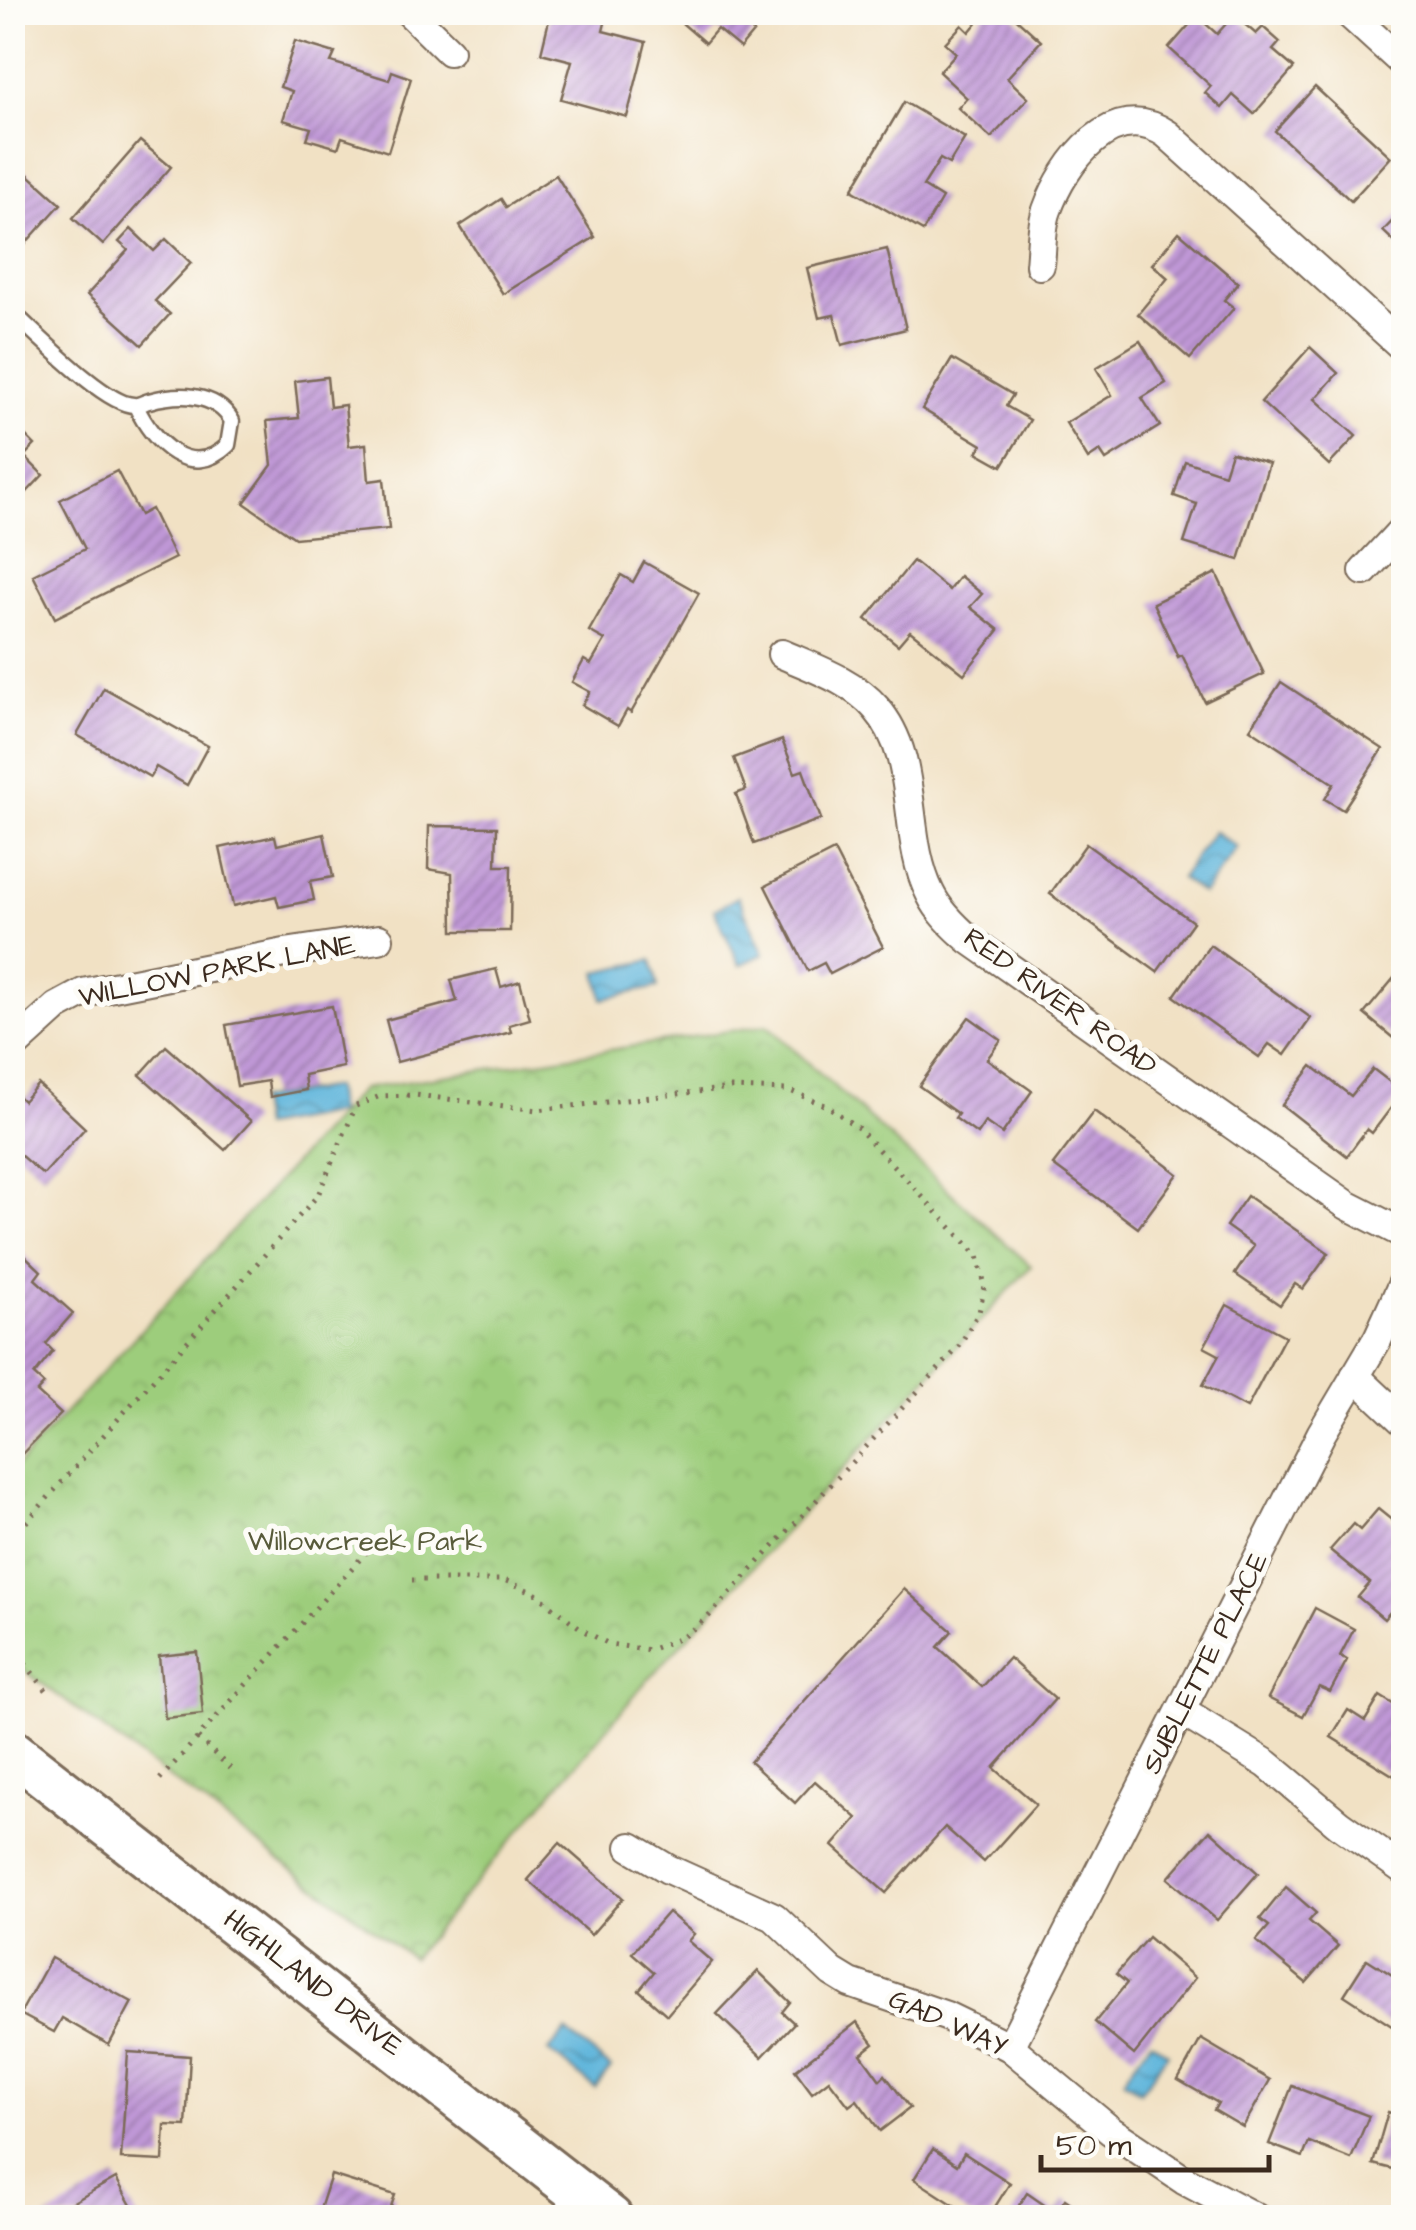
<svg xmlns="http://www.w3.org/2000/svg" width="1416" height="2230" font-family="'Architects Daughter',sans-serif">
  <defs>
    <pattern id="park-crowns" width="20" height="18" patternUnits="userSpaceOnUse" patternTransform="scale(2.5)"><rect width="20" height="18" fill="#9dcd7b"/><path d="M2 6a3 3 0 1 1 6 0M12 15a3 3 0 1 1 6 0" fill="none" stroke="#88b06a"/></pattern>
    <pattern id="water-waves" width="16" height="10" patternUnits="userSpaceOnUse" patternTransform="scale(2.5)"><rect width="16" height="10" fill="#5eb5db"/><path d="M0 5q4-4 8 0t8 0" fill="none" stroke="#4f93b1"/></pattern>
    <pattern id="building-hatch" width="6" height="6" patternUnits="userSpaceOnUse" patternTransform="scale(2.5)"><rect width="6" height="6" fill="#c098d7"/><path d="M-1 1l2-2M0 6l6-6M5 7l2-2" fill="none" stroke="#9d7cae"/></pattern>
  </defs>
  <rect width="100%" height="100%" fill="#fdfcf7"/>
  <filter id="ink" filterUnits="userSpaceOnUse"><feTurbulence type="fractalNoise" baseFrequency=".01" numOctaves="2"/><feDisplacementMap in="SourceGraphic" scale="20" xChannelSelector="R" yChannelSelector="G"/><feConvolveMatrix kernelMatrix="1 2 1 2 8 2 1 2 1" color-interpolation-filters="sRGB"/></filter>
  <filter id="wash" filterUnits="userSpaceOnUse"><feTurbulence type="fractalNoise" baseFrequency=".0048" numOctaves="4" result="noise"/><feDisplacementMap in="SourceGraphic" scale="40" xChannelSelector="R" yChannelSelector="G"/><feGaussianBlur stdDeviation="2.25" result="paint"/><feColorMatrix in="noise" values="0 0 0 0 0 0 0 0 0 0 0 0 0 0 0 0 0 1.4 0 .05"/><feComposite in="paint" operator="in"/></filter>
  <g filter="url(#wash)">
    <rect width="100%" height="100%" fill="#f1e1c4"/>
    <!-- park -->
    <path fill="url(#park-crowns)" stroke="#6c7c4c" stroke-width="2.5" d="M767,1025L1031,1266L647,1681L412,1958L13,1662L12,1471L362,1089Z"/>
    <!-- water -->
    <g fill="url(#water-waves)" stroke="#4c707c" stroke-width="2.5">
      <path d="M1214,831L1237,847L1203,894L1180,878Z"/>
      <path d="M738,897L764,954L740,965L714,910Z"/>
      <path d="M652,960L658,987L603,999L597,972Z"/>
      <path d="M334,1087L338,1113L262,1127L258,1100Z"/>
      <path d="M566,2031L611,2068L595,2088L549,2051Z"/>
      <path d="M1151,2041L1168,2053L1140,2092L1123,2079Z"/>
    </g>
    <g id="blocks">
      <!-- building -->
      <g fill="url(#building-hatch)">
        <path d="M551,12H581L606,19L603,31L646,42L627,117L561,99L572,61L541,53Z"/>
        <path d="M679,12H770L740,48L717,29L705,43L675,17Z"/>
        <path d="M986,12H1009L1041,41L1007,78L1028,98L991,138L958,108L967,98L939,72L956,53L945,43L962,25L969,32Z"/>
        <path d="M1234,15L1256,34L1263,27L1280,42L1273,50L1294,68L1254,114L1233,95L1222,108L1205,93L1211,86L1169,48L1197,16L1217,34Z"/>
        <path d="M295,41L335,53L331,62L389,80L392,71L411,78L388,152L342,137L338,148L307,139L311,128L283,120L292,91L280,87Z"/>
        <path d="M1315,87L1391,157L1351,201L1275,131Z"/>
        <path d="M904,102L965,138L949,164L940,159L923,186L942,198L923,231L852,190Z"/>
        <path d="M140,141L171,167L103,245L73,218Z"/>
        <path d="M21,168L61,204L24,245L12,234V177Z"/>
        <path d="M556,175L595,237L503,294L460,226L501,199L506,207Z"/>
        <path d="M1404,209V251L1383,231Z"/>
        <path d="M131,229L154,251L166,239L191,263L155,301L170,314L142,345L87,295L128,250L119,242Z"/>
        <path d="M1179,232L1238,283L1224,300L1234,308L1190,359L1138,314L1168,278L1152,264Z"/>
        <path d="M887,249L906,329L842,345L834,315L819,318L807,268Z"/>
        <path d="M1140,341L1166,383L1142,398L1160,426L1106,460L1100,451L1088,459L1066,423L1112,395L1096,368Z"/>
        <path d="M1310,347L1338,373L1315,399L1356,436L1329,465L1261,402Z"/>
        <path d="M952,359L1013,395L1006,406L1030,420L1002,466L977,452L982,445L922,409Z"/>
        <path d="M327,377L330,407L345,405L349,446L366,444L369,481L384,479L389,529L295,538L244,503L272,465L267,421L299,418L295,381Z"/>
        <path d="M19,429L35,445L24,456L43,475L12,508V435Z"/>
        <path d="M1231,452L1269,463L1239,560L1184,543L1197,504L1174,496L1185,461L1224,474Z"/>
        <path d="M117,471L140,515L151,509L175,558L55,618L33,575L85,549L60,500Z"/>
        <path d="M913,561L949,590L960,576L982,594L970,607L999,630L964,674L910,631L898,645L866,619Z"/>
        <path d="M644,562L699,593L631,713L627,710L618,726L582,705L590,692L572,682L584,660L591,664L605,640L589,631L621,575L633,582Z"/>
        <path d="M1216,573L1264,674L1205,702L1182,655L1178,657L1153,603Z"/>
        <path d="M1281,682L1383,749L1343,810L1325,799L1334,784L1250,729Z"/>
        <path d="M104,688L208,746L187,785L156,767L150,777L77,735Z"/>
        <path d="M782,740L795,773L803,770L821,819L754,844L736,794L746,790L734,758Z"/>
        <path d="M429,826L497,827L496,866H511L510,931H453L452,873L428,869Z"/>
        <path d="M324,834L333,877L310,881L314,900L279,907L276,896L233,906L220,848L275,836L277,845Z"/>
        <path d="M1086,844L1193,922L1157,972L1050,894Z"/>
        <path d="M834,851L883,947L830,974L824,963L808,971L765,886Z"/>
        <path d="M1210,945L1311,1018L1285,1055L1269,1044L1259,1057L1174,996Z"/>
        <path d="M1404,966V1047L1364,1014Z"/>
        <path d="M496,969L501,987L520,981L530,1019L509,1025L511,1032L397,1062L386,1020L457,1001L451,980Z"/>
        <path d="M332,1006L343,1067L304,1075L306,1090L270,1097L268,1081L237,1086L226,1025Z"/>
        <path d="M969,1017L1001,1040L987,1059L1032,1091L1002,1134L985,1122L977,1134L955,1118L958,1114L919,1086Z"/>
        <path d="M166,1046L251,1121L225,1150L140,1075Z"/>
        <path d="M1312,1066L1351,1096L1373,1069L1403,1092L1372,1133L1367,1129L1347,1156L1282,1105Z"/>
        <path d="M38,1084L85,1128L43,1175L12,1148V1100L17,1095L23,1101Z"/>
        <path d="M1094,1111L1178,1174L1138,1228L1053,1165Z"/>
        <path d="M1247,1196L1329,1253L1303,1289L1295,1284L1280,1305L1235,1274L1254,1246L1226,1226Z"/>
        <path d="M20,1251L41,1271L35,1279L73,1313L46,1344L53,1351L34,1375L44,1384L37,1392L61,1414L12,1464V1258Z"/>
        <path d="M1227,1305L1285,1336L1247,1408L1203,1385L1219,1355L1204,1347Z"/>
        <path d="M1378,1509L1404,1530V1596L1384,1619L1358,1597L1370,1583L1330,1550L1353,1524L1360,1530Z"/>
        <path d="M904,1589L952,1631L938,1647L982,1687L1009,1658L1055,1699L994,1768L1036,1804L984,1862L945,1827L886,1893L833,1846L857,1818L815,1781L795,1803L750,1762Z"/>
        <path d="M1315,1608L1354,1629L1340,1656L1347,1660L1330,1692L1319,1687L1303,1716L1268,1698Z"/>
        <path d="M197,1652L203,1714L165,1718L159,1656Z"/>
        <path d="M1380,1696L1404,1711V1782L1331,1737L1348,1710L1365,1721Z"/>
        <path d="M1210,1830L1258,1873L1217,1920L1168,1878Z"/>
        <path d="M560,1843L623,1898L591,1935L528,1880Z"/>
        <path d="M1286,1887L1316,1913L1309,1921L1338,1946L1306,1983L1256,1941L1269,1926L1260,1919Z"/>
        <path d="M668,1912L694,1934L688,1941L712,1962L667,2015L639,1990L654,1972L632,1953Z"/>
        <path d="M1148,1937L1195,1978L1134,2055L1095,2022L1127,1983L1116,1974Z"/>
        <path d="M51,1958L132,2002L109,2045L62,2018L54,2032L20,2014Z"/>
        <path d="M1367,1959L1397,1978L1404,1968V2034L1344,1995Z"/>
        <path d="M758,1971L790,2002L782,2012L794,2023L762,2057L717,2014Z"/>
        <path d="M857,2022L874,2044L861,2054L880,2080L885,2075L910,2108L880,2131L857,2100L849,2106L829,2080L812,2093L795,2070Z"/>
        <path d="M1201,2039L1270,2080L1243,2127L1214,2110L1218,2103L1178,2080Z"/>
        <path d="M128,2052L190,2056L186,2126L165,2125L163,2161L121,2159Z"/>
        <path d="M1292,2086L1369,2116L1351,2159L1309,2142L1303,2157L1269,2144Z"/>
        <path d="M1388,2112L1404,2117V2172L1373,2164Z"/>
        <path d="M933,2149L957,2165L964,2153L1010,2183L988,2218H974L914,2179Z"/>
        <path d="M331,2175L395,2195L387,2218H317Z"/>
        <path d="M116,2178L138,2218H45Z"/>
        <path d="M1027,2193L1056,2213L1065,2199L1093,2218H1011Z"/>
      </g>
    </g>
  </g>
  <g filter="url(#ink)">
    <use href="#blocks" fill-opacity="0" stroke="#7b6a58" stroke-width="2.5"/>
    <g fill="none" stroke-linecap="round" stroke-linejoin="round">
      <!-- service casing -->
      <g stroke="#7b6a58" stroke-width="19">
        <path id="service" d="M12,312C36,333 105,405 134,405C139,406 144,402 149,401C178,393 215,392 232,421L228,445C191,481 153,443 136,406"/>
      </g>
      <!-- minor casing -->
      <g stroke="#7b6a58" stroke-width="32">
        <g id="minor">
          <path d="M409,12L449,51"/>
          <path d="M1347,12L1404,64"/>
          <path d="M1040,265C1042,248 1041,226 1047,210C1064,163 1112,97 1167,134L1404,348"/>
          <path d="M1364,571L1404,528"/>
          <path d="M782,654C814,668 853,681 876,708C921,759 901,835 930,893C939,912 955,927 970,940L1347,1205L1404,1234"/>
          <path d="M12,1048L57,1007L83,993L285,953L379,939"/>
          <path d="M1355,1376L1404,1422"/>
          <path d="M1181,1711L1267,1764L1339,1824L1404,1870"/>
          <path d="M631,1847L668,1869L774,1917L832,1972L850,1983L946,2016L1010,2047L1111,2131L1184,2180L1256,2218"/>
          <path d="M1010,2047L1321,1434L1378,1338L1404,1281"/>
        </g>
      </g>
      <!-- primary casing -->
      <g stroke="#7b6a58" stroke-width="48">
        <path id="primary" d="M12,1751L611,2218"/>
      </g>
      <!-- path -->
      <g stroke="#7b6a58" stroke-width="5" stroke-dasharray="2.5 8" stroke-linecap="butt">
        <path d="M12,1538L318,1195L356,1106L380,1096L415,1095L537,1110L731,1088L788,1090L829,1107L858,1128L978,1256L985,1286L979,1312L958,1348L707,1618L681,1638L649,1650L609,1644L584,1631L535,1593L504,1580H412"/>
        <path d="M12,1647L50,1695"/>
        <path d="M198,1738L232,1770"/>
        <path d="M160,1779L373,1545"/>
      </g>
      <!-- service -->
      <use href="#service" stroke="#fff" stroke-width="14"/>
      <!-- minor -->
      <use href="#minor" stroke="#fff" stroke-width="28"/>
      <!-- primary -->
      <use href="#primary" stroke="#fff" stroke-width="42"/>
    </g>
  </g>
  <g text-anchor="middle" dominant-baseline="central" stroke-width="10" stroke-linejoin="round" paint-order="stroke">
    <!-- street labels -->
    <g font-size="28" fill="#3b2a1e" stroke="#fdfcf7">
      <text transform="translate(217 971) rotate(-11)">WILLOW PARK LANE</text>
      <text transform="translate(1060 1002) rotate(36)">RED RIVER ROAD</text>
      <text transform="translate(1205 1663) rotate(-63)">SUBLETTE PLACE</text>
      <text transform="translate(313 1983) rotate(38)">HIGHLAND DRIVE</text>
      <text transform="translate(948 2023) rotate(24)">GAD WAY</text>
    </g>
    <!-- park labels -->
    <g font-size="28" fill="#585b3a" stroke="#fdfcf7">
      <text x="365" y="1541">Willowcreek Park</text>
    </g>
  </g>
  <!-- margin -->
  <rect width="1416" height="2230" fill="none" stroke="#fdfcf7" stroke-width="50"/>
  <!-- scale -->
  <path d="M1041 2155v15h228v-15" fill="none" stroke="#3b2a1e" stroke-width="5"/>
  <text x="1056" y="2155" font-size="30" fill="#3b2a1e" stroke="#fdfcf7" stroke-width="8" paint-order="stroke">50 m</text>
</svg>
